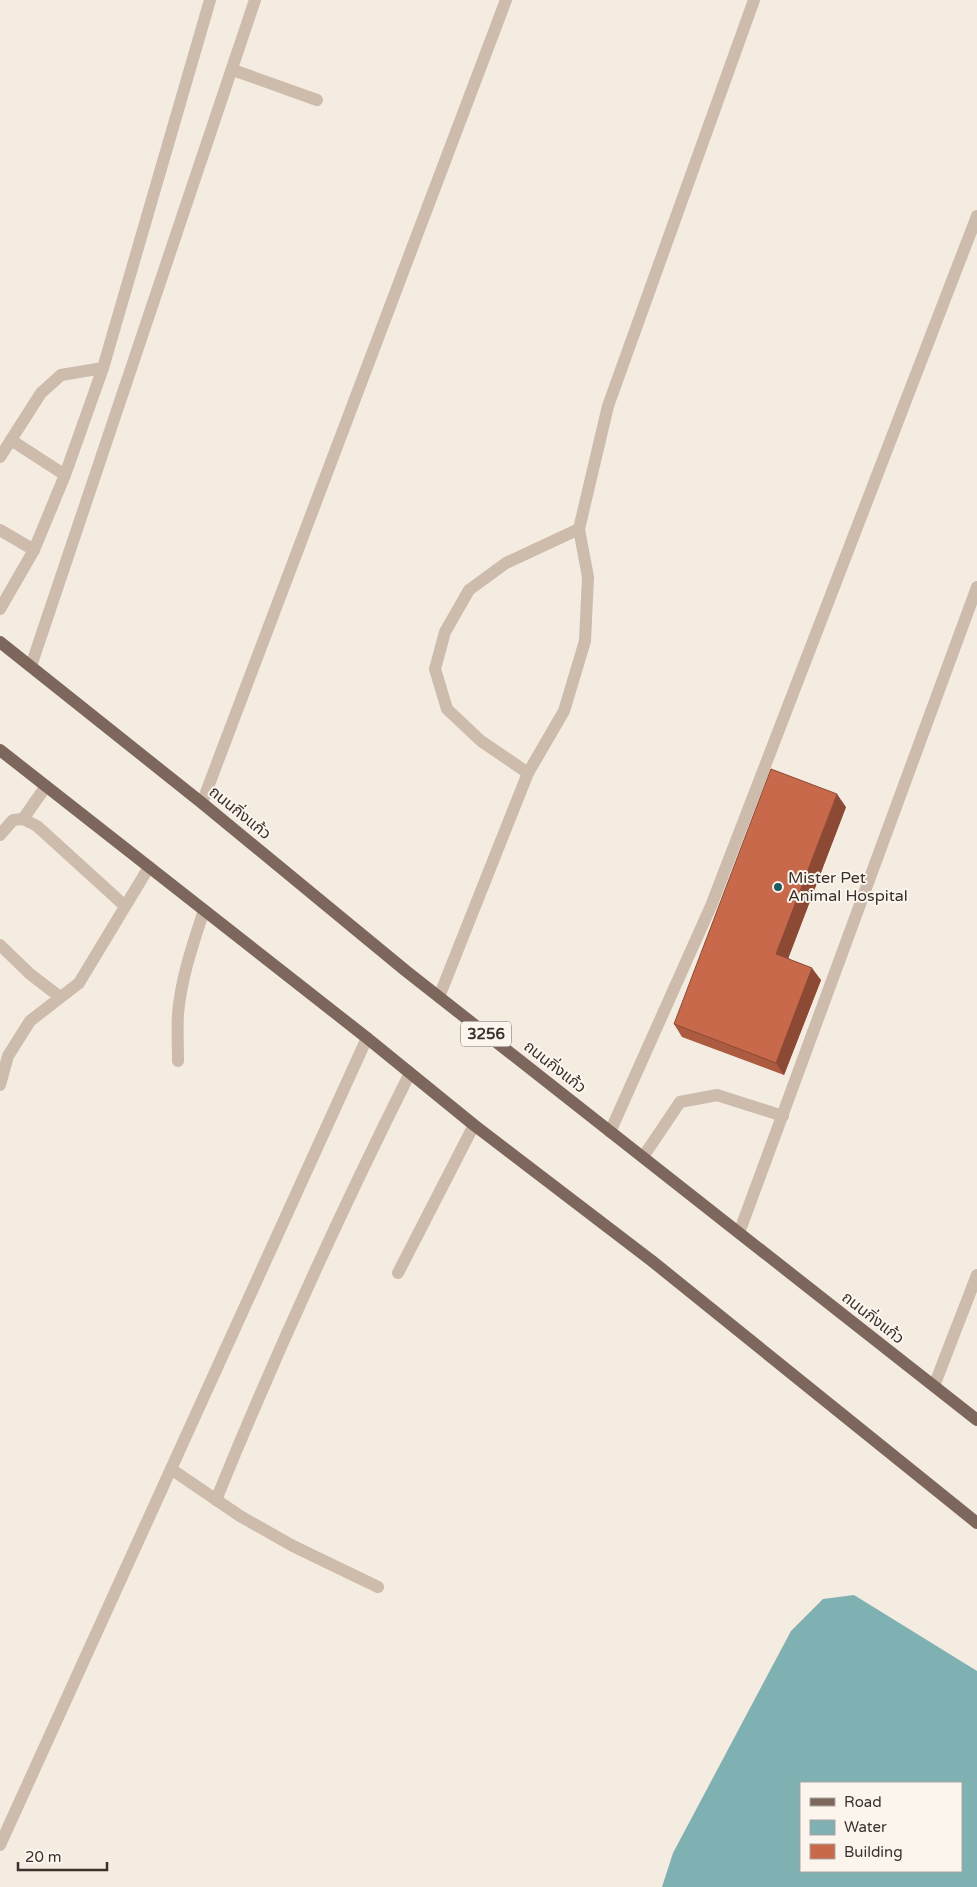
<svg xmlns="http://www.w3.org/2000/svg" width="977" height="1887" font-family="'Varela Round','Noto Sans Thai',sans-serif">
  <rect width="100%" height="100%" fill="#f4ebe1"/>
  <!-- water -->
  <path fill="#7fb0b2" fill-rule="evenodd" d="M854,1595L977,1671V1887H662L673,1853L791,1631L823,1599ZM801,1783H961V1871H801Z"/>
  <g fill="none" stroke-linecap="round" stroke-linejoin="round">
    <!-- minor -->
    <g stroke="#cdbbac" stroke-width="12">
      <path d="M233,70L317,100"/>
      <path d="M11,440L65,475"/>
      <path d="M0,457L41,393L61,375L103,368L210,0"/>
      <path d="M0,530L34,550"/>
      <path d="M0,609L34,550L65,475L103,368"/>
      <path d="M31,666L255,0"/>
      <path d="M528,773L481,741L447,709L435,669L445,632L469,590L506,563L579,529"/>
      <path d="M202,803L506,0"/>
      <path d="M23,819L46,786"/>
      <path d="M0,835L13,820L23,819L37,826L125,906"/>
      <path d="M0,945L30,974L60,997"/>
      <path d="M439,997L528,773L564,711L585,641L588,577L579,529L608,406L754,0"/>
      <path d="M178,1061C178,1045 177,1030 178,1014C181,978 193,944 204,910"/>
      <path d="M0,1085L8,1056L30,1021L79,983L149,867"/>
      <path d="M610,1132L711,906L977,216"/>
      <path d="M643,1157L680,1102L717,1095L783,1116"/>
      <path d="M739,1233L977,587"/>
      <path d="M398,1273L474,1125"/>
      <path d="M934,1386L977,1275"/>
      <path d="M171,1469L240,1516L293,1546L378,1587"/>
      <path d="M216,1500C275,1355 340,1213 410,1073"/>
      <path d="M0,1845L367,1038"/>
    </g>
    <!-- major -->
    <g stroke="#7d675c" stroke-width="12">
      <path d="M0,642L202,803L406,971L977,1420"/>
      <path d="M0,750L367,1038L474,1125L652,1261L977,1523"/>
    </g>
  </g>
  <!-- wall -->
  <path fill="#ac5a40" d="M846,807L788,958L821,980L784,1075L682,1037L674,1024Z"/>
  <!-- shaded-wall -->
  <g fill="#8c4a34">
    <path d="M837,794L846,807L785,967L776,954Z"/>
    <path d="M812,968L821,980L784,1075L776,1063Z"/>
  </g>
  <!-- building -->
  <path fill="#c8694b" stroke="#8c4a34" d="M771,769L837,794L776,954L812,968L776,1063L674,1024Z"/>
  <!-- markers -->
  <circle fill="#1f5a5e" stroke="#fbf5ee" stroke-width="2" cx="778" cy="887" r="5"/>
  <g text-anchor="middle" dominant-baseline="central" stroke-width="4" stroke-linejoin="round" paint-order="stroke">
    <!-- shield labels -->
    <rect fill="#fbf5ee" stroke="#756b66" stroke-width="1" x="461" y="1021.5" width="50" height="25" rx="4"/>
    <g font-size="15" font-weight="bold" fill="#3b302b">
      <text x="486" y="1034">3256</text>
    </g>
    <!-- street labels -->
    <g font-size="16" fill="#3b302b" stroke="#fbf5ee">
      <text transform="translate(240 813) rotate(39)">ถนนกิ่งแก้ว</text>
      <text transform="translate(555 1067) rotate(38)">ถนนกิ่งแก้ว</text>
      <text transform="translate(873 1318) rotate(38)">ถนนกิ่งแก้ว</text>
    </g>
    <!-- poi labels -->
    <g font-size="16" fill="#3b302b" stroke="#fbf5ee" text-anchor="start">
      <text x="788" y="878">Mister Pet<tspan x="788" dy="18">Animal Hospital</tspan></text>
    </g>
  </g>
  <!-- legend -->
  <rect x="800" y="1782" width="162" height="90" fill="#fbf5ee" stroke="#aea6a0"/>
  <rect x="810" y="1798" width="25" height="8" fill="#7d675c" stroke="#aea6a0"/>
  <text x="844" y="1807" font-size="15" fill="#3b302b">Road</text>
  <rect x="810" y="1820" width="25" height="15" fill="#7fb0b2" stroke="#aea6a0"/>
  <text x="844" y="1832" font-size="15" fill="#3b302b">Water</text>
  <rect x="810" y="1844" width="25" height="15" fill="#c8694b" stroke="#aea6a0"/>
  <text x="844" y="1857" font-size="15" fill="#3b302b">Building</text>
  <!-- scale -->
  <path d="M18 1862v8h89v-8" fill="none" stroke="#3b302b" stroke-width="2.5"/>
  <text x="25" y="1862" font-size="15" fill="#3b302b" stroke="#fbf5ee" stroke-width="4" paint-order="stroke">20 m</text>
</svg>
